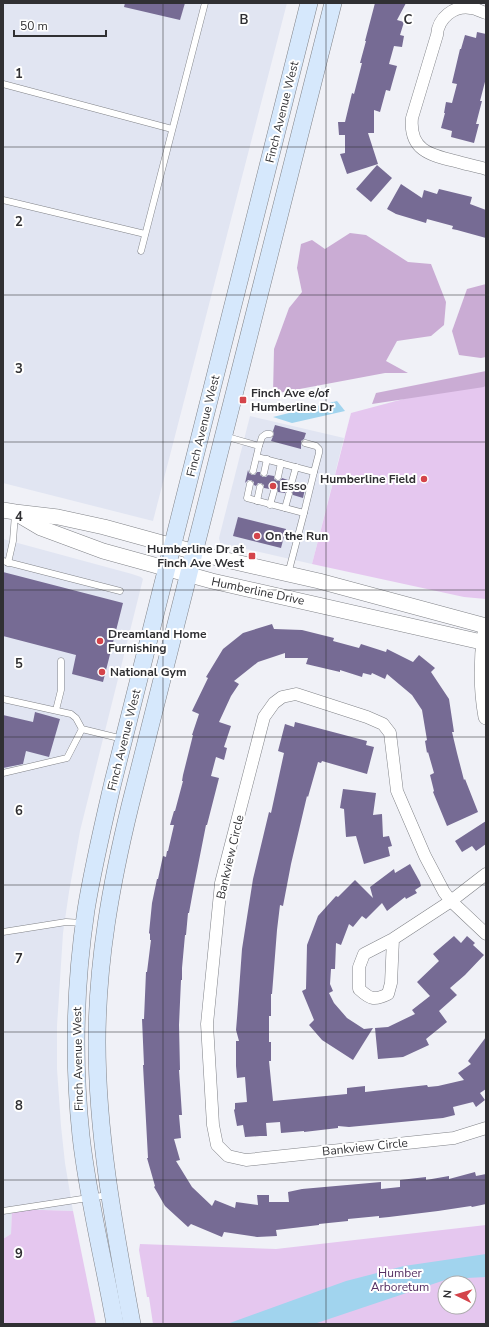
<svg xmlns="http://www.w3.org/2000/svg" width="489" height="1327" font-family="'Nunito Sans',sans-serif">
  <rect width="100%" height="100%" fill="#f0f1f7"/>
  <!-- built -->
  <g fill="#e1e5f2">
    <path d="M3,3H287L153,521L3,483Z"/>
    <path d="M250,416L344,438L312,564L220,543L219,538Z"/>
    <path d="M3,539L132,574L141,577L143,579L80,831L69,892L63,933L57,1026V1069L61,1126L65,1163L73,1211L12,1209L11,1234L3,1239Z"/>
  </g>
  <!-- green -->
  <g fill="#e5c7ef" fill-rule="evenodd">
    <path d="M486,377V599L464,597L312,564L351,413Z"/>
    <path d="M12,1209L73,1211L96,1324H3V1239L11,1234Z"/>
    <path d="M486,1225V1324H153L149,1297H147L139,1250L140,1244L276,1249ZM445,1283H469V1307H445Z"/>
  </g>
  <!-- forest -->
  <g fill="#caacd4">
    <path d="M350,233L366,235L408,262L431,264L446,302L444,325L431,336L397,341L386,361L408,373H385L273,394L274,349L289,308L302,292L297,268L301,244L312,240L325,249Z"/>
    <path d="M486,284V357L481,358L459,355L452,331L467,289Z"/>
    <path d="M486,371V385L484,387L372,404L376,393Z"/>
  </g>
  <!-- water -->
  <g fill="#a1d4ee">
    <path d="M337,401L345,411L292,423L273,417Z"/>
    <path d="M486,1254V1277L448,1279L314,1324H227L346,1281L404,1266Z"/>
  </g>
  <!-- building -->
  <g fill="#766b94">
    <path d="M125,3H185L180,20L124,7Z"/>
    <path d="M375,3H406L397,20L404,22L400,35L404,36L402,47L394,46L389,64L397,66L390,91L386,90L380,112L374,110V133H368L378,164L347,174L340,154L345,153V135H339L338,122H345L352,93L354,94L362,63H360L366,41H365Z"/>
    <path d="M477,32L486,34V78L480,101H482L476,124H479L474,143L451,137L452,131L441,128L445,113H444L446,102L452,103L457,84L452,83L460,49H461L465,35L476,38Z"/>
    <path d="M377,165L392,178L371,202L356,189Z"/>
    <path d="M401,184L422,198L424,190L437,194L439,189L472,197L470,204L486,210V238L457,230L452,229L453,226L427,219L426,223L396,214L387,209Z"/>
    <path d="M275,425L306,433L304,439L301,441V449L271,441L274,434L273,431Z"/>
    <path d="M248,470L249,473L252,475H255L257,472H260V475L263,477H266L268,475L274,476V479L277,481H280L282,478L288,480L289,484L291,485L295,484L296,482L306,484L303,498L293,495L292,491L290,490L286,491L285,493L278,492L277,488L275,487L271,488L270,489L264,488V485L261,483H258L256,486L254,485V482L251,480H248L245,483Z"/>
    <path d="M238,517L286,529L281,548L233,536Z"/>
    <path d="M3,572L123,603L103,682L72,674L76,655L3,636Z"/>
    <path d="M272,624L274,629L302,630L334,638L333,641L359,648L361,644L386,652L387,649L413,662L419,655L435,668L431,672L449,699L454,732H452L457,753L464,780L465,779L478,812L447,826L433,792L434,791L430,775L434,773L428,752L427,753L425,741L427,740L422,710L412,695L387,674L385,679L372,673L371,675L363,673L362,677L340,670V672L306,664L308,658H285V653L258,662L234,681L239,684L231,696L219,722L231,726L224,747L227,748L224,760L216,757L211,776L219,778L207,825H206L193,891L189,913H188L186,935H185L182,968V980H181L179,1025L180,1070H179L182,1115H179L181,1138L174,1139L180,1160L176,1161L192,1187L212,1206L215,1200L235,1208L236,1202L258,1205L257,1195H269V1202H289L288,1192L302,1189L381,1182V1189L400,1187V1180L426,1177V1180L449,1176V1179L475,1172L476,1176L486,1174V1204L472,1207L471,1206L438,1211L389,1217L379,1218V1216L348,1219V1221L319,1224V1225L276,1230L277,1236L257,1237L224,1232L222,1237L191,1224L188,1227L165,1206L154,1187L155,1186L147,1158H148L143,1065H144L142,1019H144L146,972H147L151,940H150V934L149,933L152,903L157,879H158L163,856L166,857L167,851H168L174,825H170L174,811H175L183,781H182L183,775L193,735H192L199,714L192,711L208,678L206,677L223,649L243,633Z"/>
    <path d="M35,712L60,719L49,757L26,751L23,764L3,768V715L33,722Z"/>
    <path d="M295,722L367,741L366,745L374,747L367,774L322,761L321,763L318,762L308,797L307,796L291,864L283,906L280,905L277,930L272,994H271V1016H269V1042H271V1061H269L273,1101L347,1094V1088L365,1086V1092L427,1085L428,1087L438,1086L464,1080L458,1073L471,1064L468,1061L486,1037V1089L480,1093L485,1100L476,1107L473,1102L453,1107L455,1115L443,1118L349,1127L338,1126V1128L304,1132V1131L281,1133L280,1122L266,1123L267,1136H260L245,1137L243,1125L237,1126L234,1110L235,1109V1103L247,1102L245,1077L237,1078L236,1066V1041H239L236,1030L237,1018L242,949L253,879L269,812L271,813L284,753L278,751L285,724L294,727Z"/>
    <path d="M343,789L376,793L373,815L382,814L383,837L389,836L392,846L388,847L390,856L364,864L356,836L346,837L344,809L340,808Z"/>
    <path d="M486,821V844L476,851L472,846L462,852L455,841Z"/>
    <path d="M410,864L420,882L421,886L415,890L417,893L406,899L405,897L387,911L382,903L366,919L362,916L353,927L349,924L341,945L336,943L335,969H331L330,984L333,991L329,993L334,1003L347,1018L364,1029L373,1028L353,1060L322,1040L309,1025L314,1020L302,991L306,989L307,945L318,916L336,896L338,897L355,880L373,898L370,887L394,869L395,873Z"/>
    <path d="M454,936L461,943L467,936L475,943L473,945L484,955L465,975L450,988L457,995L439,1011L447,1022L426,1039L429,1045L403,1057L378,1059L375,1028L388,1027L415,1014L412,1010L430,996L417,982L439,961L433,954Z"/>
  </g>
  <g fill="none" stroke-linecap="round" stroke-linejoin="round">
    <!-- service casing -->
    <g stroke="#818388" stroke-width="7">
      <g id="service">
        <path d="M3,84L172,129"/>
        <path d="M3,200L145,234"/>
        <path d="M141,251L205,3"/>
        <path d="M224,436L259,446L253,471"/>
        <path d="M305,443L316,446L319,449V453L314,472"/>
        <path d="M259,446L262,437L266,434H270"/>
        <path d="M257,457L314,472L304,513"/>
        <path d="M264,473L267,459"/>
        <path d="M278,477L281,463"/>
        <path d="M292,481L296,467"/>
        <path d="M250,484L247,498L304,513L288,574"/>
        <path d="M257,501L260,487"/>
        <path d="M270,505L274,491"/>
        <path d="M285,508L289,494"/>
        <path d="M3,561L120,591"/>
        <path d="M8,563L13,541L15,514"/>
        <path d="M3,699L71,714L76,718L82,729L123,739"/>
        <path d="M56,710L61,690V661"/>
        <path d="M3,773L67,758L82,729"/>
        <path d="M3,932L66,922L83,923"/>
        <path d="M3,1211L108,1195"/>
      </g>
    </g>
    <!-- minor casing -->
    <g stroke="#818388" stroke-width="13">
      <g id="minor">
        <path d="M486,13C481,12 476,8 471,8C454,5 438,18 437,35L412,118C409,150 430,155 455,161C465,164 476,166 486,169"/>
        <path d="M486,934L451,901L444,892L425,856L397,791L390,733L383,724L367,717L296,694L282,697L274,703L264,717L221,883L207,1024L213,1125L217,1145L228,1156L246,1160L454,1138L486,1128"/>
        <path d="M393,939L391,983L388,994C374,1001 370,999 359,989V967L364,954L393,939L451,901L486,874"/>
      </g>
    </g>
    <!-- tertiary casing -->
    <g stroke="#818388" stroke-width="16">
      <g id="tertiary">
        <path d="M3,510L15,512L58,517L104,527L213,557L319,581L486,626"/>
        <path d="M19,515L41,528L103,551L212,581L486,643"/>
        <path d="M485,633C481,661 481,689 486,717"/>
      </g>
    </g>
    <!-- secondary casing -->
    <g stroke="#818388" stroke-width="18">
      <g id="secondary">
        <path d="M115,1324C104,1261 88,1200 81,1136C73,1061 75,984 86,910C93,867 103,825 113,782L309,3"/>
        <path d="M132,1324C115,1231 97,1137 97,1042C97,962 111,884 130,806L333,3"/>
      </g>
    </g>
    <!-- service -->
    <use href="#service" stroke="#fff" stroke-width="6"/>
    <!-- minor -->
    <use href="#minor" stroke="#fff" stroke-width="12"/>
    <!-- tertiary -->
    <use href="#tertiary" stroke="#fff" stroke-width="15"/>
    <!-- secondary -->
    <use href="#secondary" stroke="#d6e8fc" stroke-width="17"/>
  </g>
  <!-- grid -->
  <path fill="none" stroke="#303033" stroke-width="1" stroke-opacity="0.55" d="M163,3V1324M326,3V1324M3,147H486M3,295H486M3,442H486M3,590H486M3,737H486M3,885H486M3,1032H486M3,1180H486"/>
  <!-- markers -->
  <g fill="#d4444a" stroke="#fff" stroke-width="1.5">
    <rect x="239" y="396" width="8" height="8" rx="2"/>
    <circle cx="424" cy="479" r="4"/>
    <circle cx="273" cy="486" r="4"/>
    <circle cx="257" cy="536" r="4"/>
    <rect x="248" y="552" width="8" height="8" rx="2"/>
    <circle cx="100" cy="641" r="4"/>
    <circle cx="102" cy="672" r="4"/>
  </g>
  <g text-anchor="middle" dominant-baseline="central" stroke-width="4" stroke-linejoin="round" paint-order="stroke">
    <!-- street labels -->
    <g font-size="12" fill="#303033" stroke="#fff">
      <text transform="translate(282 112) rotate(-76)">Finch Avenue West</text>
      <text transform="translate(203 426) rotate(-76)">Finch Avenue West</text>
      <text transform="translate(258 591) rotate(12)">Humberline Drive</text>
      <text transform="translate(124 740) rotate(-76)">Finch Avenue West</text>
      <text transform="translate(230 857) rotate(-77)">Bankview Circle</text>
      <text transform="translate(78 1059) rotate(-91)">Finch Avenue West</text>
      <text transform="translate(365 1147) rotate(-6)">Bankview Circle</text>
    </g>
    <!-- poi labels -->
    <g font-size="12" font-weight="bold" fill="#303033" stroke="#fff" text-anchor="start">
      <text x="251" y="393">Finch Ave e/of<tspan x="251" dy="14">Humberline Dr</tspan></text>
      <text x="416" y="479" text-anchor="end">Humberline Field</text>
      <text x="281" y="486">Esso</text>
      <text x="265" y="536">On the Run</text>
      <text x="244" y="549" text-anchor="end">Humberline Dr at<tspan x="244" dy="14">Finch Ave West</tspan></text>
      <text x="108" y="634">Dreamland Home<tspan x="108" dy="14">Furnishing</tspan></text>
      <text x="110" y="672">National Gym</text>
    </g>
    <!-- park labels -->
    <g font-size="12" fill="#563062" stroke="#fff">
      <text x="400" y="1273">Humber<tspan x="400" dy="14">Arboretum</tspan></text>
    </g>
  </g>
  <g font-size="13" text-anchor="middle" font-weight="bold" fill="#303033" stroke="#fff" stroke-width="4" stroke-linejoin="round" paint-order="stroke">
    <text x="244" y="24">B</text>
    <text x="408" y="24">C</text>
    <text x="19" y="78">1</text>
    <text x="19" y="226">2</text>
    <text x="19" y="373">3</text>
    <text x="19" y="521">4</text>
    <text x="19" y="668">5</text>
    <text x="19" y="815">6</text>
    <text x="19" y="963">7</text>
    <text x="19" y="1110">8</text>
    <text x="19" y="1258">9</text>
  </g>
  <!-- border -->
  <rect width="489" height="1327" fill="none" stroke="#303033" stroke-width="8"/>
  <!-- north arrow -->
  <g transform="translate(457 1295) rotate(275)"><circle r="19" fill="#ffffff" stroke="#acacad"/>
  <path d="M0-3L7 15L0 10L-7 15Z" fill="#d4444a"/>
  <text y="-6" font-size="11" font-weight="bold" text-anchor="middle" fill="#303033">N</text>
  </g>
  <!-- scale -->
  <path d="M14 30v6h92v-6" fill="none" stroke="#303033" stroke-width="2"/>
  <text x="20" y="30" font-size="12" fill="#303033" stroke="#ffffff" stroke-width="3" paint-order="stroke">50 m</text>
</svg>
